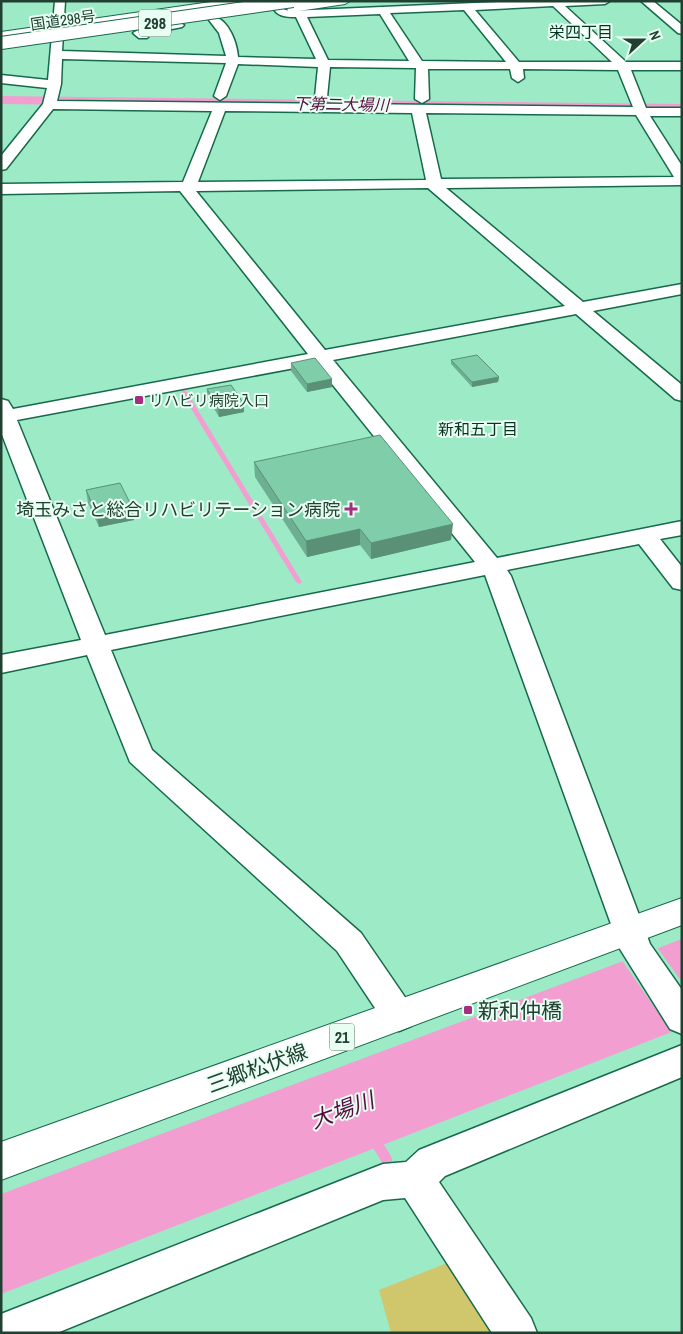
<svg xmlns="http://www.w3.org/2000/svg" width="683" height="1334" font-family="'Archivo Narrow','Noto Sans JP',sans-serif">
  <rect width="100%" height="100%" fill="#9debc6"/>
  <!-- green -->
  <path fill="#d0c66b" d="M447,1263L493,1333H391L379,1290Z"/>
  <!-- water -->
  <path fill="#f39ed1" d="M682,939V1028L1,1294V1194Z"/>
  <!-- pier -->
  <path fill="#9debc6" d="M656,946L682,982V1031L673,1034L621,959Z"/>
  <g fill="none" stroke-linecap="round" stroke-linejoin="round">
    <!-- stream -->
    <g fill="#f39ed1" fill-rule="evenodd">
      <path d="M184,390L187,392L302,582L301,583L299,584L296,582L181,392Z"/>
      <path d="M374,1134L378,1135L391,1156L392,1160L391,1164L387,1165L383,1164L370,1143L369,1139L370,1135Z"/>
    </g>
    <!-- canal -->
    <path fill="#f39ed1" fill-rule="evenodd" d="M1,96L682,104V112L1,104Z"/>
    <!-- minor casing -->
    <g stroke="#166a4b" stroke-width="3">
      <g id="minor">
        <path d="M55,1H65L62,51L226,56L219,33L209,20L215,17C229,21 237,43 238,57L316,59L296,17C289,17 280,17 275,11L276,9L280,8L289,11L520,1H610L605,4L565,6L626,62H682V70H631L646,108H682V116H650L682,166V185L446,188L583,302L682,284V294L593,311L682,385V401L675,399L576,314L333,360L497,558L682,521V535L660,539L682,567V590L673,588L639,544L507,570L511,576L650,944L682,990V1034L670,1029L620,949L485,575L111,650L152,750L361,933L411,1006L416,1016L411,1026L399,1031L387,1026L337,951L130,762L87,655L1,673V655L81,640L1,432V399L8,401L13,409L308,354L180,191L1,194V184L183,182L212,111L53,109L6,169L1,170V156L43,104L47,88L1,83V75L48,80ZM553,6L612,62H519L475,10ZM464,10L506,62L422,61L390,13ZM380,14L409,61L328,60L307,17ZM62,59L226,63L214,96L220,100L226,96L238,64L318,67L315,97L321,101L327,97L330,67L416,68L415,99L422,103L429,99L428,69H510L512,78L518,82L524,78L523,69L618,70L633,107L57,101L61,84ZM225,111L412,113L426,180L198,182ZM426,113L636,115L674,177L441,179ZM428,188L565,306L325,350L196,191ZM316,364L475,562L105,635L17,420Z"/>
        <path d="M641,1H653L682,25V34L678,33Z"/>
        <path d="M178,22L184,25L182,27L147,34L149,36L147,38H139L133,33L140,29Z"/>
        <path d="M682,1045V1077L445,1176L439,1182L531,1318L537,1333H492L405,1198L383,1200L57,1333H1V1314L383,1164L406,1162L419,1150Z"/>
      </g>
    </g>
    <!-- major casing -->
    <g stroke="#166a4b" stroke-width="2">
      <path id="major" d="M682,898V925L1,1180V1142Z"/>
    </g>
    <!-- highway casing -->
    <g stroke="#166a4b" stroke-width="2">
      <g id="highway">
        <path d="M218,1H248L243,4L1,40V32Z"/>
        <path d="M285,1H350L345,4L292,12L288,11L287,8L262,11L256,8L262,5Z"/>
      </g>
    </g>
    <!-- minor -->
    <use href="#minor" fill="#fff" fill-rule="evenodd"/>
    <!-- major -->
    <use href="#major" fill="#fff" fill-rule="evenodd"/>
    <!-- highway -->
    <use href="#highway" fill="#fff" fill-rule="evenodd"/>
    <!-- highway-bridge casing -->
    <g stroke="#166a4b" stroke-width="14" stroke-linecap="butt">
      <path id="highway-bridge" d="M1,43L293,1"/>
    </g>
    <!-- highway-bridge -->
    <use href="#highway-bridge" stroke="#fff" stroke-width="12"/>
  </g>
  <!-- wall -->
  <g fill="#6db091">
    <path d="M451,360L499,377L498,382L472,387L451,364Z"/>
    <path d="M291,363L332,379V387L307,392L291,371Z"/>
    <path d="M207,389L244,404V412L219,417L207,397Z"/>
    <path d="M254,462L451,540L371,559L360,545L307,557L255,477Z"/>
    <path d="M86,490L132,507L134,520L99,527L88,503Z"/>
  </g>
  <!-- shaded-wall -->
  <g fill="#599076">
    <path d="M499,377L498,382L472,387V382Z"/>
    <path d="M332,379V387L307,392V384Z"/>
    <path d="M244,404V412L219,417L218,408Z"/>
    <path d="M132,507L134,520L99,527L97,515Z"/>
    <path d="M453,524L451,540L371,559V543Z"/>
    <path d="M360,529V545L307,557L306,541Z"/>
  </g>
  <!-- building -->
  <g fill="#7fcda9" stroke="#599076">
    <path d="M477,355L499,377L472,382L451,360Z"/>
    <path d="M315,358L332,379L307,384L291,363Z"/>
    <path d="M231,385L244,404L218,408L207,389Z"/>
    <path d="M380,435L453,524L371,543L360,529L306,541L254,462Z"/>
    <path d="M120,483L132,507L97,515L86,490Z"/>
  </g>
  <!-- markers -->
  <g fill="#a72d81" stroke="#e8fef2" stroke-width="2">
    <rect x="134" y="395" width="10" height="10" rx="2.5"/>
    <path d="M348.5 501.5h5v5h5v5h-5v5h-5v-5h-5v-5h5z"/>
    <rect x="463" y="1005" width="10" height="10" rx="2.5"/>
  </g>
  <g text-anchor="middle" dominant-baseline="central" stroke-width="4" stroke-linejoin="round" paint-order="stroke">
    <!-- far-street labels -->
    <g font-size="15" fill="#204032" stroke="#e8fef2">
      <text transform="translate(63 20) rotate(-8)">国道298号</text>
    </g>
    <!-- far-poi labels -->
    <g font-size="15" fill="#204032" stroke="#e8fef2" text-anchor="start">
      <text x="149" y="400">リハビリ病院入口</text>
    </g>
    <!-- shield labels -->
    <g fill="#e8fef2" stroke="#5c796c" stroke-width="1">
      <rect x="139" y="9.5" width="32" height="27" rx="4"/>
      <rect x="329.5" y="1023.5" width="25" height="27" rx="4"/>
    </g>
    <g font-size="16" font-weight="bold" fill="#204032">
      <text x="155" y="23">298</text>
      <text x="342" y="1037">21</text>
    </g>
    <!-- far-neighbourhood labels -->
    <g font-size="16" fill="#073322" stroke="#e8fef2">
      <text x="581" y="32">栄四丁目</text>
      <text x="478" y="429">新和五丁目</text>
    </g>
    <!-- far-water labels -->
    <g font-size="16" font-style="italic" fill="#570d41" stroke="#e8fef2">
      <text transform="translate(341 104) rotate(1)">下第二大場川</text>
    </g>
    <!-- poi labels -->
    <g font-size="18" fill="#204032" stroke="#e8fef2" text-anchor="end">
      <text x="340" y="509">埼玉みさと総合リハビリテーション病院</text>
    </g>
    <!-- near-poi labels -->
    <g font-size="21" fill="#204032" stroke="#e8fef2" text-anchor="start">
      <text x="478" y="1010">新和仲橋</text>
    </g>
    <!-- near-street labels -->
    <g font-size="21" fill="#204032" stroke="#e8fef2">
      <text transform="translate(257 1068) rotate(-20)">三郷松伏線</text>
    </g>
    <!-- near-water labels -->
    <g font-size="22" font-style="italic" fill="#570d41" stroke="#e8fef2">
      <text transform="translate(342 1110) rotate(-20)">大場川</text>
    </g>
  </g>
  <!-- border -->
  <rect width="683" height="1334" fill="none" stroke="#204032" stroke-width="5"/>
  <!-- north arrow -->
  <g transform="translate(643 40) rotate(69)" stroke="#e8fef2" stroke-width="4" paint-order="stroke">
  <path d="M0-4L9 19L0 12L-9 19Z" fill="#204032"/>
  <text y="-8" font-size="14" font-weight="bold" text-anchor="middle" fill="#204032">N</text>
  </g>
</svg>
